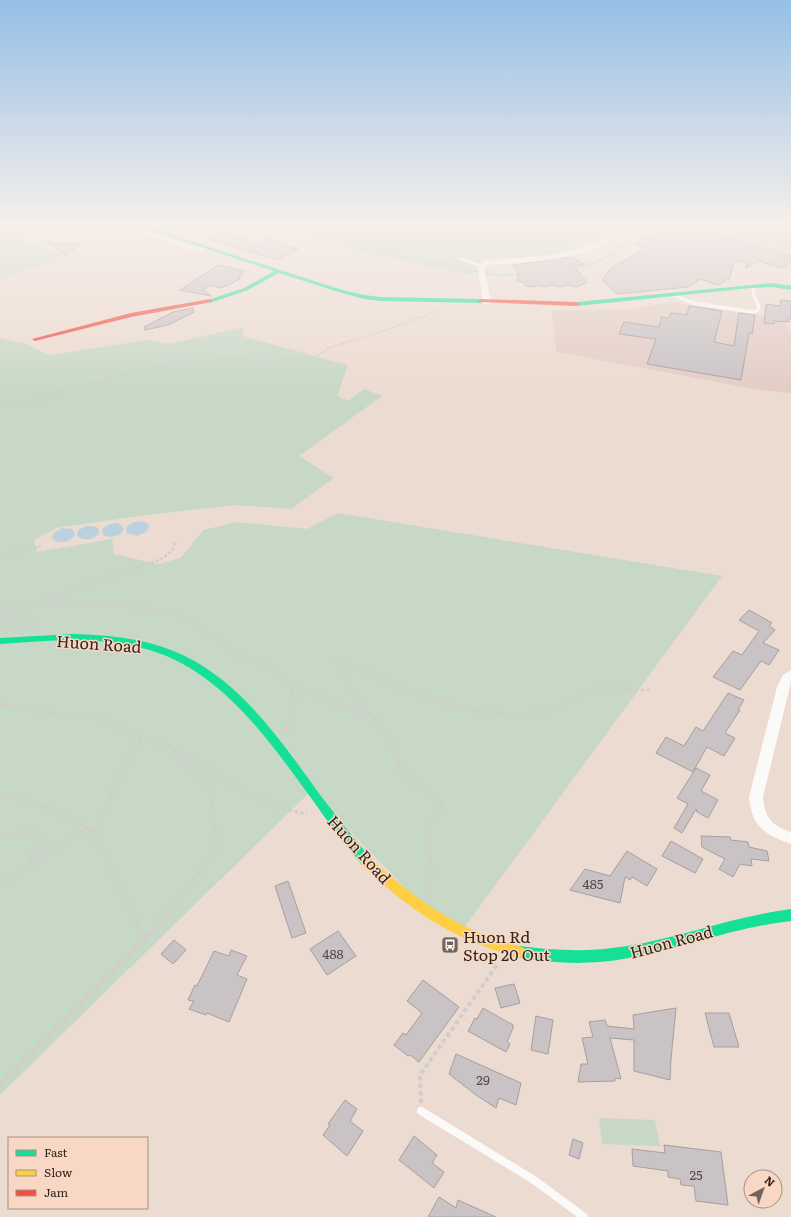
<svg xmlns="http://www.w3.org/2000/svg" width="791" height="1217" font-family="Literata,serif">
  <rect width="100%" height="100%" fill="#ecdbd0"/>
  <!-- commercial -->
  <path fill="#e3cdc5" d="M671,302L764,316L786,324L791,333V393L760,390L556,352L552,310H627Z"/>
  <!-- green -->
  <g fill="#c7d8c6">
    <path d="M289,223H605L606,229L588,241L549,255L482,259L472,275C410,263 344,255 289,223Z"/>
    <path d="M693,223H791V252L702,227Z"/>
    <path d="M0,228L19,232L18,239L67,256L0,280Z"/>
    <path d="M244,327L242,336L348,365L337,396L348,401L364,389L382,396L299,456L334,478L291,509L235,505L147,515L56,528L34,540L37,552L112,539L114,554L158,564L181,558L203,530L237,522L307,529L338,513L722,576L461,932L433,917L311,791L0,1095V338L26,344L49,355L149,340L169,344Z"/>
    <path d="M599,1118L655,1120L660,1146L602,1144Z"/>
  </g>
  <!-- water -->
  <g fill="#bad2e0">
    <path d="M135,522C140,521 146,521 149,526L147,531L137,536L127,533L126,531L127,526Z"/>
    <path d="M118,523L124,528L120,535L109,537L103,535L102,530C106,524 112,523 118,523Z"/>
    <path d="M87,526H93L98,528L99,533C94,540 85,541 78,537L77,535L78,530Z"/>
    <path d="M62,528L72,529L75,533C73,542 61,544 53,540L52,537L54,533Z"/>
  </g>
  <g fill="none" stroke-linecap="round" stroke-linejoin="round">
    <!-- stream -->
    <g stroke="#bad2e0" stroke-width="2.5">
      <path d="M302,223L356,247L435,263L451,264L471,271L495,275L523,274"/>
      <path d="M702,223L791,249"/>
      <path d="M572,270L597,262L632,241"/>
    </g>
  </g>
  <!-- building -->
  <g fill="#cac3c6" stroke="#a69e9f">
    <path d="M645,223H675L791,255V262L782,268L759,261L746,268L747,263L734,260L730,278L718,285L700,279L688,287L617,294L602,280L611,268L647,248L635,244L660,231Z"/>
    <path d="M222,233L258,244L267,239L298,249L278,260L209,239Z"/>
    <path d="M46,242L82,244L66,255Z"/>
    <path d="M571,257L584,264L574,267L587,282L577,287L566,285L560,287L553,285L546,287L538,285L532,287L526,286L523,282L516,281L519,275L513,265Z"/>
    <path d="M218,265L245,271L239,277L241,278L229,285L220,288L210,285L203,290L211,296L180,290Z"/>
    <path d="M781,300L791,301V319L789,318V322L774,321V324L764,323L766,304L780,306Z"/>
    <path d="M689,306L722,311L714,342L734,346L739,313L755,315L752,334L749,333L741,380L647,364L656,339L619,334L624,322L659,327L662,317L669,318L671,313L687,315Z"/>
    <path d="M193,308L194,312L168,325L145,330L144,327L173,312Z"/>
    <path d="M749,610L772,623L769,626L775,630L763,643L779,650L769,665L761,661L740,690L713,677L733,651L742,655L759,631L739,620Z"/>
    <path d="M728,693L744,700L738,710H740L725,733L735,738L724,756L707,747L693,772L656,753L666,737L684,746L696,727L703,731Z"/>
    <path d="M696,768L710,775L701,791L718,800L708,818L697,812L696,809L682,833L674,828L688,804L677,798Z"/>
    <path d="M701,836L730,837L731,840L748,842L749,847L767,851L769,861L751,859L752,866L740,864L733,877L719,869L725,859L702,847Z"/>
    <path d="M671,841L703,859L695,873L662,856Z"/>
    <path d="M627,851L657,869L647,886L632,877L630,880L625,877L620,903L570,890L585,869L610,876Z"/>
    <path d="M288,881L306,933L292,938L275,886Z"/>
    <path d="M338,931L356,956L327,975L310,949Z"/>
    <path d="M174,940L186,950L173,964L161,954Z"/>
    <path d="M231,950L247,956L237,975L247,979L229,1022L207,1013L206,1015L189,1009L194,1001L188,1000L195,985L197,986L214,951L229,956Z"/>
    <path d="M423,980L459,1007L419,1062L410,1055L408,1056L394,1045L403,1033L406,1035L422,1013L407,1001Z"/>
    <path d="M514,984L520,1003L501,1008L495,988Z"/>
    <path d="M483,1008L513,1025V1028L507,1042L510,1044L506,1052L468,1031L475,1018L477,1019Z"/>
    <path d="M676,1008L671,1059L670,1080L634,1071V1040L610,1038L621,1079L615,1078V1081L578,1082L581,1064H588L582,1038L593,1037L589,1022L605,1020L607,1026L634,1029L633,1015Z"/>
    <path d="M705,1013H729L739,1047H714Z"/>
    <path d="M536,1016L553,1020L548,1054L531,1050Z"/>
    <path d="M456,1054L521,1083L516,1105L499,1098L496,1108L476,1095L449,1074Z"/>
    <path d="M345,1100L357,1109L350,1121L363,1131L347,1156L323,1135L330,1125L328,1124Z"/>
    <path d="M414,1136L437,1155L432,1163L444,1172L434,1188L399,1160Z"/>
    <path d="M573,1139L583,1143L579,1159L569,1155Z"/>
    <path d="M664,1145L721,1152L728,1205L696,1201L694,1186L681,1185L680,1179L668,1177V1171L633,1166L632,1149L665,1153Z"/>
    <path d="M439,1197L456,1208L458,1200L496,1217H428Z"/>
  </g>
  <g fill="none" stroke-linecap="round" stroke-linejoin="round">
    <!-- path-far4 -->
    <g stroke="#d2cdca" stroke-width="1.5" stroke-dasharray="2 1" stroke-linecap="butt">
      <path d="M314,223L360,240L453,257"/>
      <path d="M521,252L549,237L561,223"/>
      <path d="M341,344L378,333L440,310"/>
    </g>
    <!-- path-far3 -->
    <path stroke="#d2cdca" stroke-width="2" stroke-dasharray="2.5 1.5" stroke-linecap="butt" d="M0,404L32,403L65,390L117,376L167,365L221,359L268,357L312,359L329,348L344,343"/>
    <!-- path-far2 -->
    <g stroke="#d2cdca" stroke-width="2.5" stroke-dasharray="3 2" stroke-linecap="butt">
      <path d="M0,556L41,546"/>
      <path d="M37,602L54,605L118,606L151,609L186,617L205,633L221,639L235,654L265,664L293,685"/>
      <path d="M0,605L19,609"/>
      <path d="M0,616L161,559L172,551L175,543"/>
      <path d="M0,623L37,625"/>
      <path d="M336,660L365,670L394,685"/>
      <path d="M336,661L348,685"/>
    </g>
    <!-- path-far1 -->
    <g stroke="#d2cdca" stroke-width="3" stroke-dasharray="3.5 2.5" stroke-linecap="butt">
      <path d="M291,684L332,702L373,717L388,735L400,767L415,782L443,805L429,827L431,877L428,893"/>
      <path d="M348,684L354,697L372,716"/>
      <path d="M392,684C437,703 500,723 549,710C565,706 578,694 594,690C603,687 637,690 649,690"/>
      <path d="M0,705L18,706L47,713L98,718L133,735L171,747L214,771L241,791L257,796L284,809L307,814"/>
      <path d="M286,731L295,704L291,684"/>
      <path d="M0,794L52,809L93,831L138,922"/>
      <path d="M93,831L102,818L117,779L142,738"/>
      <path d="M0,837L37,831L43,838C35,855 21,880 0,880"/>
      <path d="M24,867L58,848L87,828"/>
      <path d="M160,922L178,901L217,849L213,808L208,786L171,747"/>
    </g>
    <!-- path -->
    <g stroke="#d2cdca" stroke-width="4" stroke-dasharray="4.5 3" stroke-linecap="butt">
      <path d="M137,921L146,938"/>
      <path d="M0,1084L146,938L161,921"/>
      <path d="M421,1103L420,1075L497,965"/>
    </g>
    <!-- lane-far1 -->
    <g stroke="#fcfaf8" stroke-width="3.5">
      <path d="M115,223L195,249L207,248"/>
      <path d="M674,295L693,303L753,312L757,311L759,307L754,296L753,289"/>
    </g>
    <!-- lane -->
    <path stroke="#fcfaf8" stroke-width="8" d="M421,1111L534,1180L584,1217"/>
    <!-- street -->
    <g fill="#fcfaf8" fill-rule="evenodd">
      <path d="M610,223H616L617,235C592,261 523,262 488,265L484,267L491,303L487,305L483,303L478,267L458,259L461,257L480,264L486,261C528,257 575,258 611,234Z"/>
      <path d="M791,670V682L763,797C765,818 771,825 791,832V844C764,834 752,827 749,797L777,687L783,675Z"/>
    </g>
    <!-- fast -->
    <g fill="#16e098" fill-rule="evenodd">
      <path d="M128,223H135L339,289L364,295L381,297L481,299L484,301L481,303L381,301L364,299L335,291L279,273L248,290L210,303L208,302V300L244,288L274,271Z"/>
      <path d="M772,283L791,286V290L772,287L751,288L577,306L574,304L577,302Z"/>
      <path d="M73,634C111,635 150,639 185,656C244,685 283,744 321,796C337,817 353,837 370,857L372,861L370,865L366,866L362,865C345,844 329,824 314,802C269,741 220,667 142,648C96,636 47,641 0,644V638Z"/>
      <path d="M791,909V921C735,927 684,948 629,958C593,965 556,964 520,958L516,956L514,952L516,948L520,946C556,951 591,952 627,946C682,937 735,916 791,909Z"/>
    </g>
    <!-- slow -->
    <path fill="#ffcf43" fill-rule="evenodd" d="M366,856L370,857C402,888 437,915 478,932C493,939 509,942 524,948L526,952L524,956L520,958C454,940 411,912 362,865L360,861L362,857Z"/>
    <!-- jam -->
    <g fill="#f24e42" fill-rule="evenodd">
      <path d="M210,299L212,300V302L131,317L35,341L32,339L131,313Z"/>
      <path d="M481,299L577,302L580,304L577,306L479,302L478,301Z"/>
    </g>
  </g>
  <!-- sky -->
  <linearGradient id="sky" x2="0" y2="1"><stop stop-color="#95c0e5"/><stop offset="0.57" stop-color="#f6efea"/><stop offset="1" stop-color="#f6efea" stop-opacity="0"/></linearGradient>
  <rect width="791" height="393" fill="url(#sky)"/>
  <!-- icons -->
  <defs>
    <g id="bus-square" transform="scale(0.9)"><rect x="-9" y="-9" width="18" height="18" rx="4" fill="#72645c" stroke="#f8d8c4"/><path d="M-5-6H5V4H4V6H2V4H-2V6H-4V4H-5ZM-3.5-4V0h7V-4ZM-3.5 1.2v1.5H-2V1.2ZM2 1.2v1.5H3.5V1.2Z" fill="#fff"/></g>
  </defs>
  <g fill-rule="evenodd">
    <use href="#bus-square" x="450" y="945"/>
  </g>
  <g text-anchor="middle" dominant-baseline="central" stroke-width="3" stroke-linejoin="round" paint-order="stroke">
    <!-- near-number labels -->
    <g font-size="13" fill="#564c47">
      <text x="593" y="883">485</text>
      <text x="333" y="953">488</text>
      <text x="483" y="1079">29</text>
      <text x="696" y="1174">25</text>
    </g>
    <!-- near-street labels -->
    <g font-size="16" fill="#30241d" stroke="#f8d8c4">
      <text transform="translate(99 643) rotate(4)">Huon Road</text>
      <text transform="translate(360 849) rotate(48)">Huon Road</text>
      <text transform="translate(671 941) rotate(-15)">Huon Road</text>
    </g>
    <!-- near-poi labels -->
    <g font-size="16" fill="#30241d" stroke="#f8d8c4" text-anchor="start">
      <text x="463" y="936">Huon Rd<tspan x="463" dy="18">Stop 20 Out</tspan></text>
    </g>
  </g>
  <!-- legend -->
  <rect x="8" y="1137" width="140" height="72" fill="#f8d8c4" stroke="#a89081"/>
  <rect x="16" y="1150" width="20" height="6" fill="#16e098" stroke="#a89081"/>
  <text x="44" y="1157" font-size="12" fill="#30241d">Fast</text>
  <rect x="16" y="1170" width="20" height="6" fill="#ffcf43" stroke="#a89081"/>
  <text x="44" y="1177" font-size="12" fill="#30241d">Slow</text>
  <rect x="16" y="1190" width="20" height="6" fill="#f24e42" stroke="#a89081"/>
  <text x="44" y="1197" font-size="12" fill="#30241d">Jam</text>
  <!-- north arrow -->
  <g transform="translate(763 1189) rotate(41)"><circle r="19" fill="#f8d8c4" stroke="#a89081"/>
  <path d="M0-3L7 15L0 10L-7 15Z" fill="#72645c"/>
  <text y="-6" font-size="11" font-weight="bold" text-anchor="middle" fill="#30241d">N</text>
  </g>
</svg>
